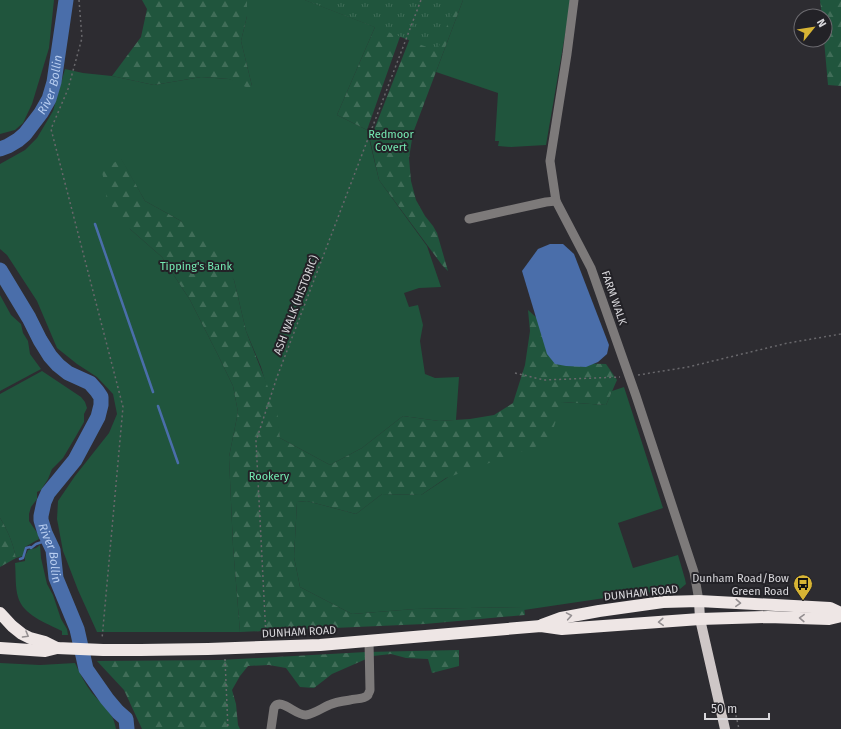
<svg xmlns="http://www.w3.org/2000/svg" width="841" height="729" font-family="'Fira Sans',sans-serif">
  <defs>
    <pattern id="forest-firs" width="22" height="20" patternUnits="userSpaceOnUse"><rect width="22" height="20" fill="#20553d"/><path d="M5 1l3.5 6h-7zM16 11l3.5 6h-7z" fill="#406d58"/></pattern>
    <pattern id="park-tufts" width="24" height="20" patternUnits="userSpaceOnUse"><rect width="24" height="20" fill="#20553d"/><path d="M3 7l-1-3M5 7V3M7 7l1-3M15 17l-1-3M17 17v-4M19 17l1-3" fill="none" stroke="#406d58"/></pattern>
  </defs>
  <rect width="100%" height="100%" fill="#2d2c31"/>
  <!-- grass -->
  <g fill="#20553d">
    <path d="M0,0H54L49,48L32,104L23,123L15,130L0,134Z"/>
    <path d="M247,0H305L375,27L337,115L367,130L379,180L427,246L441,287L419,288L404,293L409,307L418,305L423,325L420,341L425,374L435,378L459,377L456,420L439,421L403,416L362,448L330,465L280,438L278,426L261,367L246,331L234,280L181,221L145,201L121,159L130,229L162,257L190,300L218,355L233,386L238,412L229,457L233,546L240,632H97L78,590L63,551L57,519L58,501L75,476L109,433L117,414L113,394L97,377L77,364L57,348L37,301L7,255L0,249V164L25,150L37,138L53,111L65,69L83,73L112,76L154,85L201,77L229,79L252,86L241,41L247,16Z"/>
    <path d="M463,0H571L546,145L511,147L498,146L499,141H495L498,93L436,72Z"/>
    <path d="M0,295L11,315L21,324L23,333L28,341L30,354L41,369L0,391Z"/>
    <path d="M42,371L81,397L85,402L87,408L84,414V422L76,436L63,458L52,469L48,479L41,490L37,492V499L31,507L29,514V521L38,534L39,539L25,547L23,556L16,558C13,543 8,531 0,518V394Z"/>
    <path d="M624,387L663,508L618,523L633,568L678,555L685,579L686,584L680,589L625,595L524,610V607L415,609L352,614L300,587L294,557L297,502L307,501L356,514L382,494L421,495L562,402L606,405L612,391Z"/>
    <path d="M40,545L41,558L47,584L53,595L61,619L67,629L68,635H62V631C46,623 23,615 18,597C15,587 16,574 15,563L25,561V556L28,550L36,548Z"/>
    <path d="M0,663L40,665L75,663C80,673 85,684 92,693C103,706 113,711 116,729H0Z"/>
  </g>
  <!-- forest -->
  <g fill="url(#forest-firs)">
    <path d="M142,0H247V16L241,41L252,86L250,89L229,79L201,77L154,85L112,76L141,37L147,9Z"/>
    <path d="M305,0H413L367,130L337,115L375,27Z"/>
    <path d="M425,0H463L413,133L409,158L411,181L416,200L425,216L433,226L437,233L448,271L442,265L379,180L370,140Z"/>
    <path d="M820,0H841V86L828,85L824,40H825V16H822Z"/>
    <path d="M121,158L145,201L181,221L215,250L234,280L246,331L277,410L280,438L330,465L362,448L403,416L439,421L470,419L494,415L513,403L525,365L530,331L528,310L547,327L573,363L606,364L617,380L606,405L562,402L549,442L446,478L421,495L382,494L356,514L307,501L297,502L294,557L300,587L352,614L415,609L524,607L525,615L425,624L240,632L233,546L229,457L238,412L233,386L218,355L190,300L162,257L130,229L107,200L102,171Z"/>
    <path d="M0,518C8,531 13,543 16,558L0,567Z"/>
    <path d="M459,650V666L432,673L428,659L406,658L391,654L373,656L332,674L314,688L300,687L286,668L269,665L248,666L240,676L232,690L236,704L238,725L240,729H142L124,690L97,661L221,660L366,652Z"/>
  </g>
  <!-- park -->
  <path fill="url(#park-tufts)" d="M305,0H457L437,51Z"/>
  <!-- water -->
  <path fill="#4a6eaa" d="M550,244H563L574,254L609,345L607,354L598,362L586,367L566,366L555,364L547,354L522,271L538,249Z"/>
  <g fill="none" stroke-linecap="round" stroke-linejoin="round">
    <!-- stream -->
    <g stroke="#4a6eaa" stroke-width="2.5">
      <path d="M95,224L153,392"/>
      <path d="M158,406L178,463"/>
      <path d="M20,559L23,558L26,548L30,547L31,548L36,544L48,540"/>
    </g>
    <!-- river -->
    <g stroke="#4a6eaa" stroke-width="15">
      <path id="s1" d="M0,149L8,146L18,140L25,134L41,113L49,99L54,82L66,0"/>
      <path id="s2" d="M0,270L29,318L40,340L50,356L58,365L68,373L90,383L97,391L101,397V405L98,417L75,460L48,493L44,502L41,516V520L45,533L53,550L56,578L77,629L86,669L107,699L118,712L126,719L127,729"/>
    </g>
    <!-- path -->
    <g stroke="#69686c" stroke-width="1.5" stroke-dasharray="2 3" stroke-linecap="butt">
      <path d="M79,0L82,38L68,89L51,129L123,407L102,639"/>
      <path d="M515,373L544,380L620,377"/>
      <path d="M638,375L688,367L788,343L841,334"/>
      <path d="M266,637L256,441L277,377L421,0"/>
      <path d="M225,659L228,729"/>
      <path d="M730,709H732L735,711L739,729"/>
    </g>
    <!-- minor -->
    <g stroke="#7d7a7a" stroke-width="9">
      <path d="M574,0L567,54L550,161L556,201L591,268L636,396L694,572L699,601"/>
      <path d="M469,219L546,202L556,201"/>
      <path d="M271,729L274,708C280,696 296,716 306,715C314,714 322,708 329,705C335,702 343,701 350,700C356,698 363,700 368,695C368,694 370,691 370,690L369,641"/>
    </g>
    <!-- major -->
    <path stroke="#cec7c7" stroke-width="10" d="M699,601L700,619L725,729"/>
    <!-- highway -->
    <g stroke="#eee6e5" stroke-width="12">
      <path d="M0,613L12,626L22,634L30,638L45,642L57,648L103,650H141L208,649L320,645L541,626L562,629L700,619L768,617L829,619L841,616"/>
      <path d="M542,625L561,618L599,611L663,602L699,601L830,608L841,613"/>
      <path d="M0,648L45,651L57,648"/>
    </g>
  </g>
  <!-- one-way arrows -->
  <defs><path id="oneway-chevron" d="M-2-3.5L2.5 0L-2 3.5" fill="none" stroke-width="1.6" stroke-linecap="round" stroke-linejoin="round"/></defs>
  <g stroke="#938e90">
    <use href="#oneway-chevron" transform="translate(738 603) rotate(3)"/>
    <use href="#oneway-chevron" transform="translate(569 616) rotate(-10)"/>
    <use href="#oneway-chevron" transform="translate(802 618) rotate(-178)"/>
    <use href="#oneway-chevron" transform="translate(661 622) rotate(176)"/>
    <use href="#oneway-chevron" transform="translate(26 635) rotate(30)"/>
  </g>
  <!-- icons -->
  <defs>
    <g id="bus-pin" transform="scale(1)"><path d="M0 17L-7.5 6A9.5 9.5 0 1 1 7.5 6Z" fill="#d7b434" stroke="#232227"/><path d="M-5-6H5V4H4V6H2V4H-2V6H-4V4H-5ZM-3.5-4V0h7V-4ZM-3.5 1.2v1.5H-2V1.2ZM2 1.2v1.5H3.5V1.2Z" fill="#111"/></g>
  </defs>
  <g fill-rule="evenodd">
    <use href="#bus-pin" x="803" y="584"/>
  </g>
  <g text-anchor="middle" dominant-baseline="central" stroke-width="4" stroke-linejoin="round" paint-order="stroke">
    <!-- park labels -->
    <g font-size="11" fill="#75ebb3" stroke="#232227">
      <text x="391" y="134">Redmoor<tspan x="391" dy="13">Covert</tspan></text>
      <text x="196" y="266">Tipping's Bank</text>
      <text x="269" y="476">Rookery</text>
    </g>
    <!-- street labels -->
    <g font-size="11" fill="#d8d7db" stroke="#232227">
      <text transform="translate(614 298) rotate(71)">FARM WALK</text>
      <text transform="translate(296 305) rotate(-69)">ASH WALK (HISTORIC)</text>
      <text transform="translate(641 593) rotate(-6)">DUNHAM ROAD</text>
      <text transform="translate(299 632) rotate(-3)">DUNHAM ROAD</text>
    </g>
    <!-- poi labels -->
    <g font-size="11" fill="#d8d7db" stroke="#232227" text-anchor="end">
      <text x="789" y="578">Dunham Road/Bow<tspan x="789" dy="13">Green Road</tspan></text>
    </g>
    <!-- water labels -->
    <g font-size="12" font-style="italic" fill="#b8cdf0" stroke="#232227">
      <text stroke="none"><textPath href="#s1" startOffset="86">River Bollin</textPath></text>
      <text stroke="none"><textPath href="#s2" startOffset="341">River Bollin</textPath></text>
    </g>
  </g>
  <!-- north arrow -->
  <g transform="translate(813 28) rotate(60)"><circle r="19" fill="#232227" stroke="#6b6a6f"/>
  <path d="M0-3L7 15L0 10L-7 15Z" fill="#d7b434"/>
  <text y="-6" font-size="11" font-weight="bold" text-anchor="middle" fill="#d8d7db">N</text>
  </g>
  <!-- scale -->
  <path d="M705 713v6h64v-6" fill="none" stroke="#d8d7db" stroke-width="2"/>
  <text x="711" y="713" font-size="12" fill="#d8d7db" stroke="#232227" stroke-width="3" paint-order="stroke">50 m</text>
</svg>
